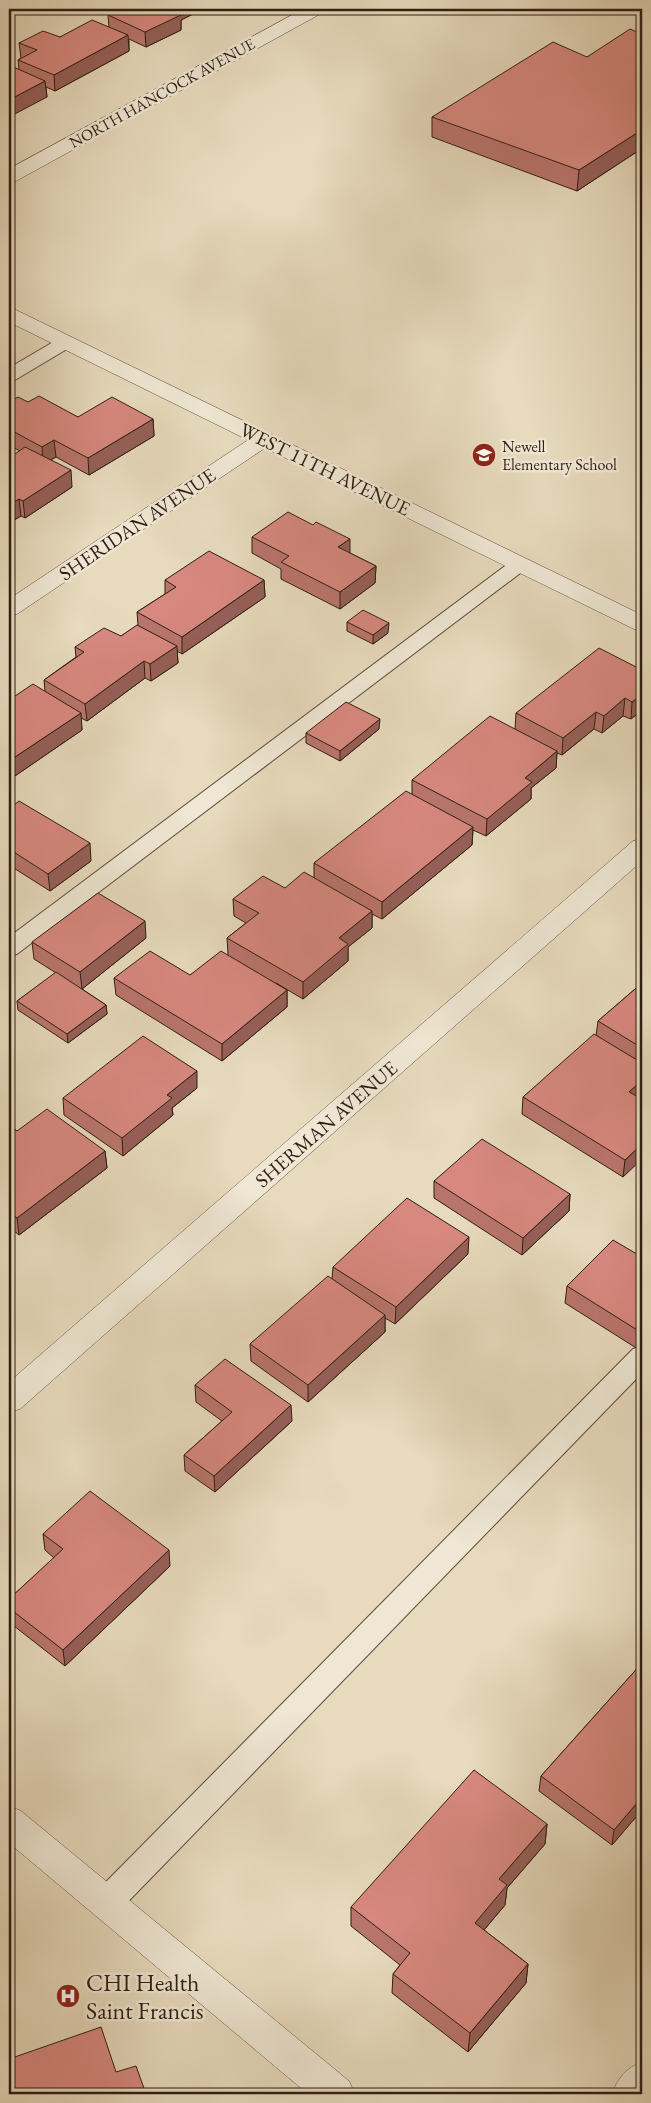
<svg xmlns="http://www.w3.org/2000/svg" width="651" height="2103" font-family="'EB Garamond',serif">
  <rect width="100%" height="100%" fill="#e7dabd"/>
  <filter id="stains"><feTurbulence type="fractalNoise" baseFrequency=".004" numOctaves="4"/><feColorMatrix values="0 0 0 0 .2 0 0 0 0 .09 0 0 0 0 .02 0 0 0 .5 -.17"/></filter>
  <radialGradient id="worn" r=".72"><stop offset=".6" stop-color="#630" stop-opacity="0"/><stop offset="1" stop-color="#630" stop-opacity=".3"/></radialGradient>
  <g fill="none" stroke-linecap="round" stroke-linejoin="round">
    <!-- service casing -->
    <g stroke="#5d4c3c" stroke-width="2">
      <g id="service">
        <path d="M66,337L72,338L75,342L72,346L15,380L9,381V368L60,338Z"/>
        <path d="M520,558L527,560L530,564L527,568L17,954L9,956V937L513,560Z"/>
        <path d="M642,1346V1373L117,1913L106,1917L95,1913L91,1903L95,1893L633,1349Z"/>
      </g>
    </g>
    <!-- minor casing -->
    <g stroke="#5d4c3c" stroke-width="1">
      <g id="minor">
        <path d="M303,9H325L322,13L16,181L9,183V169Z"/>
        <path d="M9,308L16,310L642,615V631L634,629L265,448L17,614L9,616V599L248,440L9,322Z"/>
        <path d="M642,839V861L20,1409L9,1412V1382L633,841Z"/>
        <path d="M9,1806L21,1811L349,2081L355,2094H308L9,1843Z"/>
        <path d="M642,2062V2094H612C618,2078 626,2068 642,2062Z"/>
      </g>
    </g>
    <!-- service -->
    <use href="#service" fill="#efe7d4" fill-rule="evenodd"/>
    <!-- minor -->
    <use href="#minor" fill="#efe7d4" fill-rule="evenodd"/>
  </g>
  <!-- wall -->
  <g fill="#b9756d" stroke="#2f1d11">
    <path d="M122,9H203L181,20V30L146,47L129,39V51L55,91L46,87L47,97L19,70L18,60L21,58L19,43L60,37L109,27L108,15Z"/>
    <path d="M642,34V153L638,151L577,191L432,137V117L587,57Z"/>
    <path d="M9,402H28L78,417L153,419L154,436L89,475L56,457L50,460L72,487L25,518L21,516L9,523L20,451L9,445Z"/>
    <path d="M252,537L350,553L376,566L375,583L340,609L281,579V569L252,553Z"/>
    <path d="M165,580H264L265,597L182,654L177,651L178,663L151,681L145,678L87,721L81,718L82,730L9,780V692L15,696L45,691L44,680L76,657L75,647L121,636L138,625L137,612L165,594Z"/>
    <path d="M347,622L388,633L373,644L347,631Z"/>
    <path d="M642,670V710L631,719L623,716L602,733L594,729L562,755L557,753L556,768L531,788V799L486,836L473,830L472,845L382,919L372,914V928L348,947V961L303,999L276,983L287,990V1007L222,1061L116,995L114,978L190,975L228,955L227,938L246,923L234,916L233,899L285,888L314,878V863L412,794V780L515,729L516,713Z"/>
    <path d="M379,729L340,761L306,743V733Z"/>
    <path d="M9,809L91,861L50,891L9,865Z"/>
    <path d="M146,938L82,989L106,1005L107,1014L68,1043L18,1010L17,1001L56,973L34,959L32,942Z"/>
    <path d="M642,983V1095L640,1098L623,1177L522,1114L523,1097L596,1036L598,1021Z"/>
    <path d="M197,1088L172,1108L173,1115L123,1156L64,1115L63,1098Z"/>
    <path d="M9,1125L17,1131L105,1151L107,1168L19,1235L9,1227Z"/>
    <path d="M434,1181L570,1194L569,1211L522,1255L434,1198Z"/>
    <path d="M468,1254L395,1324L385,1318V1332L308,1402L251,1361L250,1344L332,1279L333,1267Z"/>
    <path d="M642,1257V1350L641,1351L565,1303L567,1286Z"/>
    <path d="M195,1385L292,1421L215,1492L185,1471L184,1455L222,1421L196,1402Z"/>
    <path d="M43,1534L170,1566L65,1666L9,1622V1599L54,1558L45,1550Z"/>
    <path d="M642,1663V1810L612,1845L539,1791L541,1776Z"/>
    <path d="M547,1824L545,1844L507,1888L505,1905L484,1930L528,1964L526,1983L468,2052L392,1993L393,1974L400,1965L351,1926V1907Z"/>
  </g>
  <!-- shaded-wall -->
  <g fill="#965f59" stroke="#2f1d11">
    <path d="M171,9H203L181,20V30L146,47L145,32Z"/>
    <path d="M128,35L129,51L55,91L54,75Z"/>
    <path d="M45,81L47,97L9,117V100Z"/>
    <path d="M640,131L638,151L577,191L579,170Z"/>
    <path d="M153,419L154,436L89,475L88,458Z"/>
    <path d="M54,440L56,457L43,464L42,447Z"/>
    <path d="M71,470L72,487L25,518L23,501Z"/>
    <path d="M19,499L21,516L9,523V505Z"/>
    <path d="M350,539V556L338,547Z"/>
    <path d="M376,566L375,583L340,609V592Z"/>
    <path d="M264,580L265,597L182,654V637Z"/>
    <path d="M389,623L388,633L373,644V635Z"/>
    <path d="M177,646L178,663L151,681L150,664Z"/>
    <path d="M144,661L145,678L87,721L85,704Z"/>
    <path d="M642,694V710L631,719L632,702Z"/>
    <path d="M625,698L623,716L602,733L604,716Z"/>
    <path d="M596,712L594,729L562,755L563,738Z"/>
    <path d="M81,713L82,730L9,780V761Z"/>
    <path d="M380,719L379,729L340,761V751Z"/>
    <path d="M557,751L556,768L531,788V799L486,836L487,819L525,778Z"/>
    <path d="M473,827L472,845L382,919V902Z"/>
    <path d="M90,843L91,861L50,891L48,874Z"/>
    <path d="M372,911V928L348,947V961L303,999V982L339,938Z"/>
    <path d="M145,921L146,938L82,989L80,972Z"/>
    <path d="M287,990V1007L222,1061V1044Z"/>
    <path d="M106,1005L107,1014L68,1043L67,1034Z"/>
    <path d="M197,1071V1088L172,1108L173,1115L123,1156L122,1138L167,1095Z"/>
    <path d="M642,1080V1095L628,1109L629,1092Z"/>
    <path d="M642,1144V1159L623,1177L625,1160Z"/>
    <path d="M105,1151L107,1168L19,1235L17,1218Z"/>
    <path d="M570,1194L569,1211L522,1255L523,1238Z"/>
    <path d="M469,1237L468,1254L395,1324L396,1307Z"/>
    <path d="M385,1315V1332L308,1402V1385Z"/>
    <path d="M291,1405L292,1421L215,1492L214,1476Z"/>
    <path d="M169,1550L170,1566L65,1666L63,1650Z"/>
    <path d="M642,1797V1810L612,1845L614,1830Z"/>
    <path d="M547,1824L545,1844L507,1888L505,1905L473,1943L475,1923L499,1879Z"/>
    <path d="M528,1964L526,1983L468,2052L470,2033Z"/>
  </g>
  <!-- building -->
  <g fill="#d7887f" stroke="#2f1d11">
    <path d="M122,9H171L169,10L181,15L145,32L108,15Z"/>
    <path d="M92,20L128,35L54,75L18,60L37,50L19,43L43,31L60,37Z"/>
    <path d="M630,29L642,34V132L640,131L579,170L432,117L553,42L587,57Z"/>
    <path d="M9,65L45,81L9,100Z"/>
    <path d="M39,396L78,417L112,397L153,419L88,458L54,440L42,447L9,429V402L18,397L28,402Z"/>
    <path d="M25,447L71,470L23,501L19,499L9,505V458Z"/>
    <path d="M288,512L313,525L316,522L350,539L338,547L376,566L340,592L281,562L289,556L252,537Z"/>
    <path d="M209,551L264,580L182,637L137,612L176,587L165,580Z"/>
    <path d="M363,610L389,623L373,635L347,622Z"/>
    <path d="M137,625L177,646L150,664L144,661L85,704L44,680L84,652L75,647L104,628L121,636Z"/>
    <path d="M599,648L642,670V694L632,702L625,698L604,716L596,712L563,738L516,713Z"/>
    <path d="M33,684L81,713L9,761V692L15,696Z"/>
    <path d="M346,702L380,719L340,751L306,733Z"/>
    <path d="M490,716L557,751L525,778L532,782L487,819L412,780Z"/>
    <path d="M406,791L473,827L382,902L314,863Z"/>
    <path d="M19,801L90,843L48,874L9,849V809Z"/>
    <path d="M304,872L372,911L339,938L348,944L303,982L227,938L259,913L233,899L263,876L285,888Z"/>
    <path d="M98,893L145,921L80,972L32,942Z"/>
    <path d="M150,951L190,975L221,951L287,990L222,1044L114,978Z"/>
    <path d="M56,972L106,1005L67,1034L17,1001Z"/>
    <path d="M642,983V1048L598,1021Z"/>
    <path d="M594,1034L642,1063V1080L629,1092L642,1099V1144L625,1160L523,1097Z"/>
    <path d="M143,1036L197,1071L167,1095L172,1098L122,1138L63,1098Z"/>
    <path d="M47,1109L105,1151L17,1218L9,1212V1125L17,1131Z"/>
    <path d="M482,1139L570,1194L523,1238L434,1181Z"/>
    <path d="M407,1198L469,1237L396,1307L333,1267Z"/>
    <path d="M613,1240L642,1257V1333L567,1286Z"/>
    <path d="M328,1276L385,1315L308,1385L250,1344Z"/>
    <path d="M225,1359L291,1405L214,1476L184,1455L232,1412L195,1385Z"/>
    <path d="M90,1491L169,1550L63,1650L9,1608V1599L63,1549L43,1534Z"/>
    <path d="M642,1663V1797L614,1830L541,1776Z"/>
    <path d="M474,1770L547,1824L499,1879L507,1885L475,1923L528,1964L470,2033L393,1974L410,1953L351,1907Z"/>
    <path d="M101,2027L116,2072L136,2066L146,2094H9V2059Z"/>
  </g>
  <!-- icons -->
  <defs>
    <g id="school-disc" transform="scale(1.25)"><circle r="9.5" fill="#8f2418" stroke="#efe7d4"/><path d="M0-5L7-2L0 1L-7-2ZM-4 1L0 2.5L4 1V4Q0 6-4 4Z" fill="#fff"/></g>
    <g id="hospital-disc" transform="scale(1.25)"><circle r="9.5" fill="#8f2418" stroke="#efe7d4"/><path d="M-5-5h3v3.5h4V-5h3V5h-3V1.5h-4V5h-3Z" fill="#fff"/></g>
  </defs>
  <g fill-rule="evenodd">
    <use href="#school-disc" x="484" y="455"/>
    <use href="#hospital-disc" x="68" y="1996"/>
  </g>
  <g text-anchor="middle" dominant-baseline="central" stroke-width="5" stroke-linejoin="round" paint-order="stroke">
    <!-- far-street labels -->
    <g font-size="16" fill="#2f1d11" stroke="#efe7d4">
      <text transform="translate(162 93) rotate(-29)">NORTH HANCOCK AVENUE</text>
    </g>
    <!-- far-poi labels -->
    <g font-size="16" fill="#2f1d11" stroke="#efe7d4" text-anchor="start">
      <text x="502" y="446">Newell<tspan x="502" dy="18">Elementary School</tspan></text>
    </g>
    <!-- street labels -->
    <g font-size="20" fill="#2f1d11" stroke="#efe7d4">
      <text transform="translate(325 469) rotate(26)">WEST 11TH AVENUE</text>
      <text transform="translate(137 524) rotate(-34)">SHERIDAN AVENUE</text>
      <text transform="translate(326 1124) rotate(-41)">SHERMAN AVENUE</text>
    </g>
    <!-- near-poi labels -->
    <g font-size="24" fill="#2f1d11" stroke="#efe7d4" text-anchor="start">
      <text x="86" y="1982">CHI Health<tspan x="86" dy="28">Saint Francis</tspan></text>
    </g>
  </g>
  <!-- margin -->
  <rect width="651" height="2103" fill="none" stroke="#e7dabd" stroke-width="30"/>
  <rect x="10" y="10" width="631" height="2083" fill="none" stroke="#2f1d11" stroke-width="2.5"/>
  <rect x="15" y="15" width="621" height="2073" fill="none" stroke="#2f1d11"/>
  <rect width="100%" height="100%" filter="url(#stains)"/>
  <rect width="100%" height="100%" fill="url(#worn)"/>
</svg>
